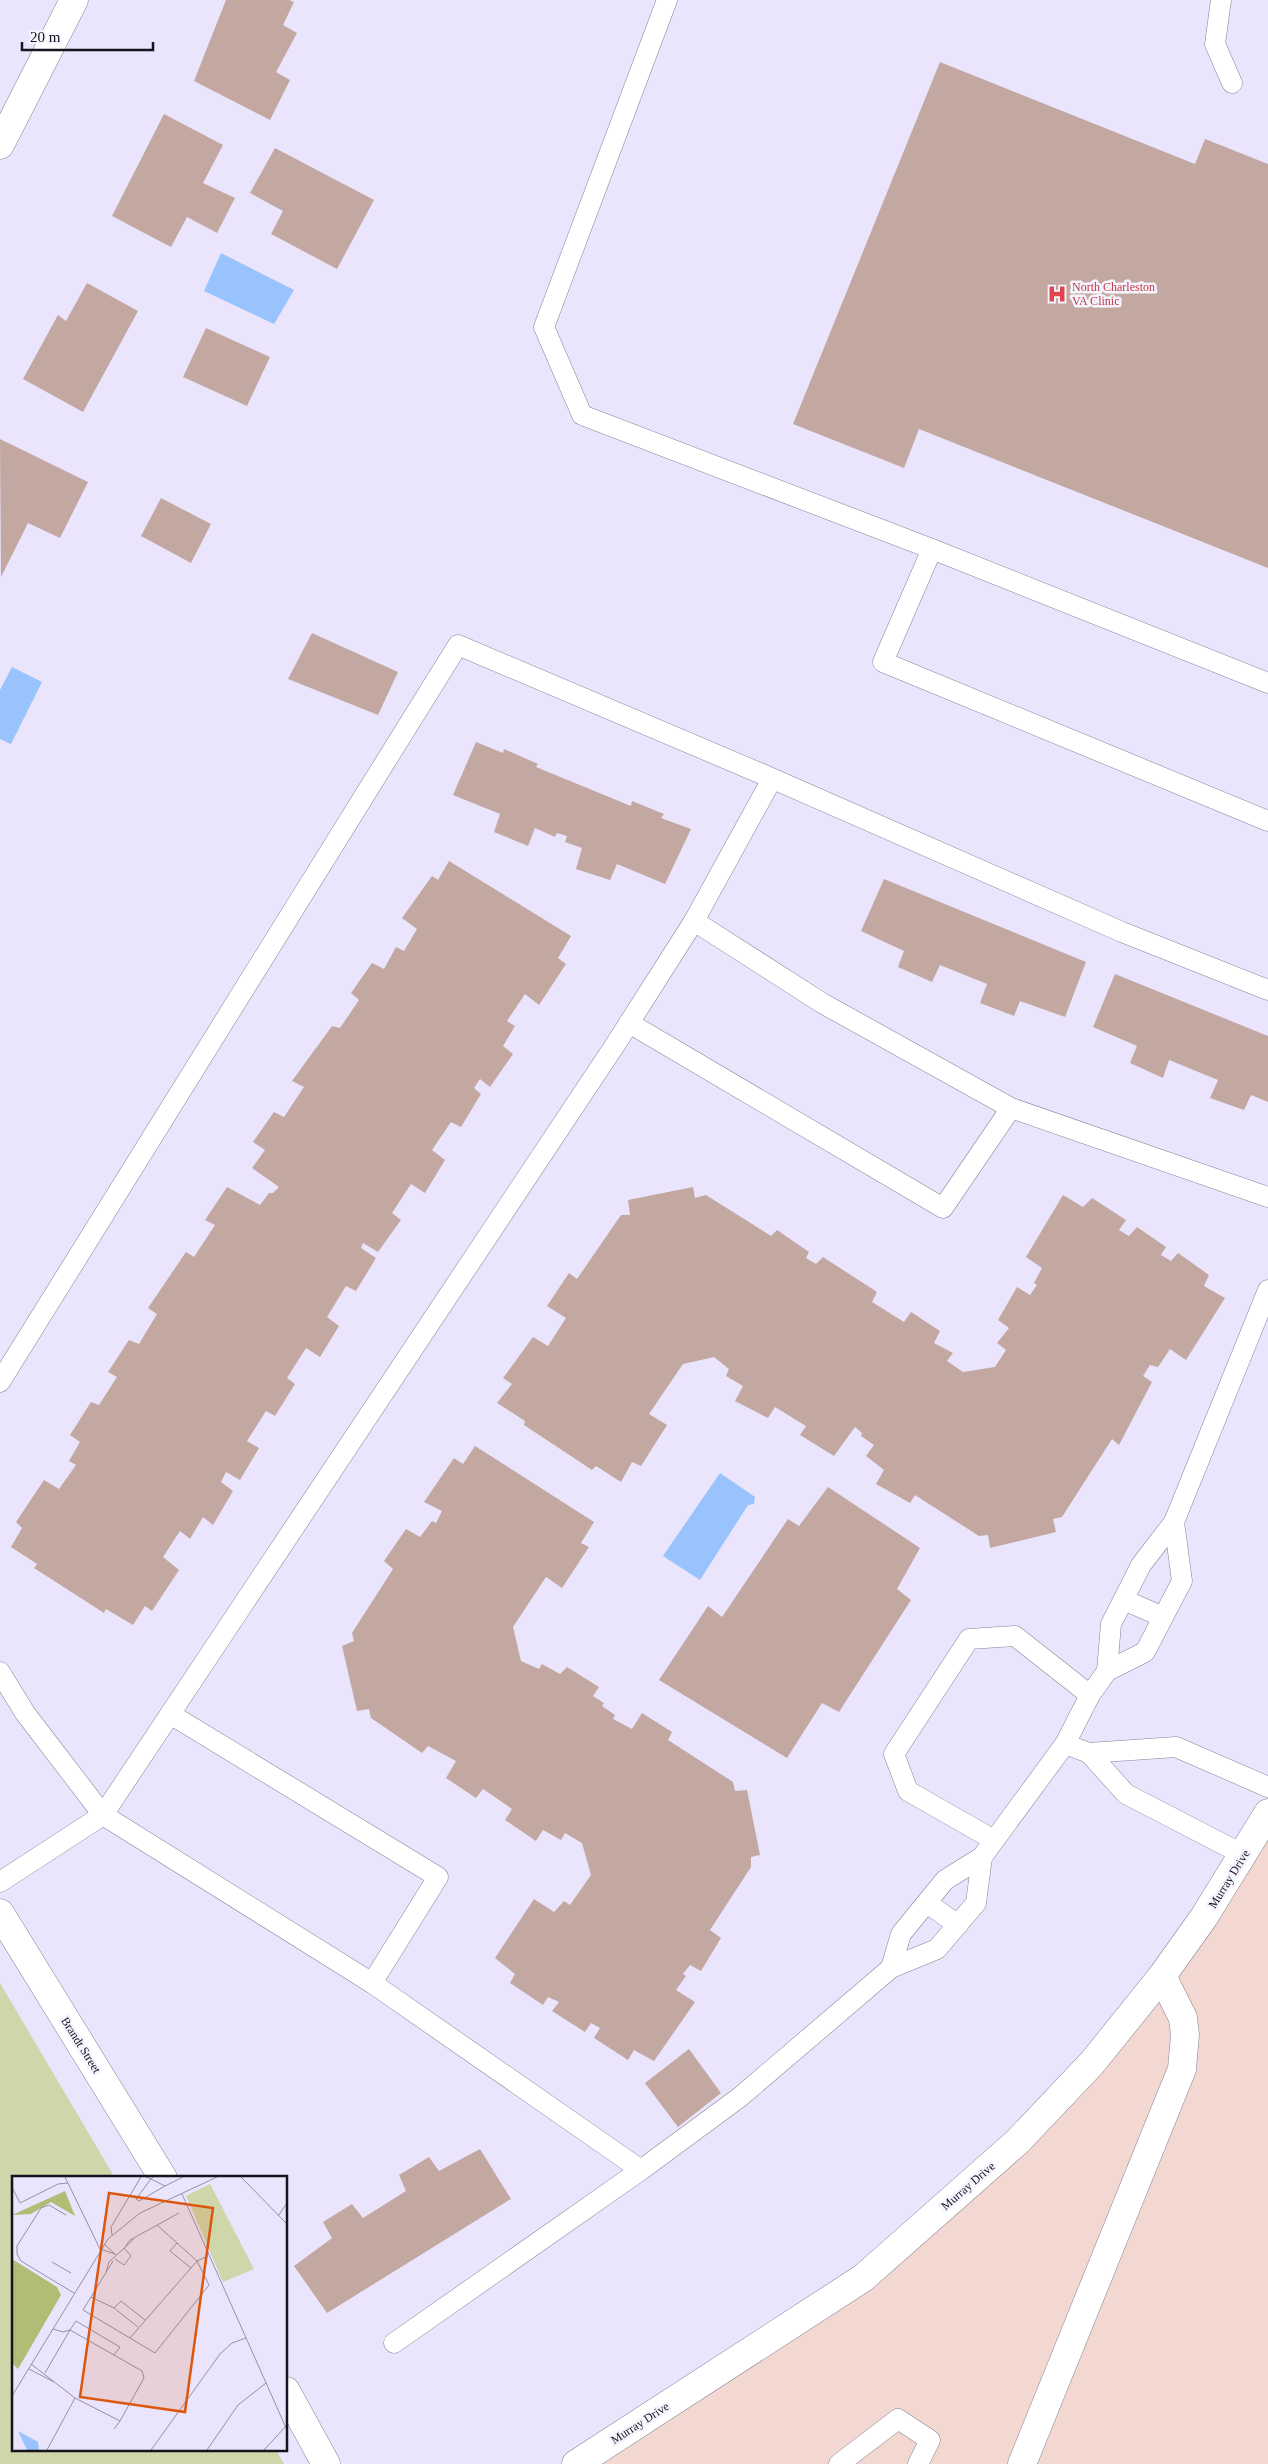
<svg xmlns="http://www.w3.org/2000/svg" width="1268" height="2464" font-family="'Times New Roman',serif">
  <rect width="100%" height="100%" fill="#eae5fd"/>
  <!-- industrial -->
  <path fill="#f2d8d1" d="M1268,1813V2464H576L863,2278L1047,2112Z"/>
  <!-- green -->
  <path fill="#ced6aa" d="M0,1983L115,2178H14V2450H276L284,2464H0Z"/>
  <!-- water -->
  <g fill="#98c3fd">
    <path d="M221,253L294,290L274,324L204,291Z"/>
    <path d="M12,667L42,682L11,744L0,739V690Z"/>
    <path d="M720,1473L755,1497L754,1504L748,1505L700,1580L663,1556Z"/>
  </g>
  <!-- building -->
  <g fill="#c2a8a1">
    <path d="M226,0H289L294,2L283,25L297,33L276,72L290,80L270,120L194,81Z"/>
    <path d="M940,62L1195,164L1205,139L1268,164V568L919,429L904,468L793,424Z"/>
    <path d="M164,114L223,145L203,183L235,198L217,233L187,217L171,247L112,216Z"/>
    <path d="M275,148L374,200L337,269L271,234L283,211L250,193Z"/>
    <path d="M87,283L138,311L83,412L23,379L58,315L66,321Z"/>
    <path d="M206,328L270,357L247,406L183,377Z"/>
    <path d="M0,439L88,482L60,538L28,523L1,577Z"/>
    <path d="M161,498L211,524L191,563L141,536Z"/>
    <path d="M312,633L398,672L378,715L288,679Z"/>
    <path d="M476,742L503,753L504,749L538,764L536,767L631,806L632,801L664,814L661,818L691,829L665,884L617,864L610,880L576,869L582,848L565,842L567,836L557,833L555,837L535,828L528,846L494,832L500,814L453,795Z"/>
    <path d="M449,861L571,936L558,958L566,964L539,1005L525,994L507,1021L515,1026L503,1046L513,1054L490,1087L480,1079L474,1088L481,1094L461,1127L451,1122L432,1150L445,1160L425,1193L411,1184L392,1213L401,1220L378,1252L363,1243L361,1248L376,1258L356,1291L346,1286L327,1317L339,1326L320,1357L306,1348L287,1378L295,1384L275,1416L266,1411L247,1441L259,1448L240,1480L226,1472L221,1482L233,1491L213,1525L203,1517L190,1539L180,1531L163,1557L179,1570L152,1611L145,1606L133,1625L106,1609L104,1613L34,1568L37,1564L11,1547L22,1528L16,1522L44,1480L59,1489L76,1465L69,1461L80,1442L70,1435L91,1402L99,1405L117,1377L108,1372L129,1340L139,1344L157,1314L148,1308L186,1252L194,1257L215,1225L205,1220L227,1187L260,1205L269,1193H273L279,1187L252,1168L265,1150L253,1142L274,1112L284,1117L304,1087L292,1081L332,1026L340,1028L359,1000L351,993L372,963L384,969L396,947L404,951L417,929L402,918L432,876L438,880Z"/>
    <path d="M884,879L1086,962L1065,1017L1020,1001L1014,1016L980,1003L987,984L940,965L932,982L898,967L904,951L861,931Z"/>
    <path d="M1115,974L1268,1036V1102L1251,1095L1244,1110L1210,1098L1218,1080L1169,1060L1163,1078L1130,1063L1137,1046L1093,1027Z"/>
    <path d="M693,1187L695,1198L706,1195L771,1236L777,1230L809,1252L806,1258L816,1264L823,1257L877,1292L872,1302L904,1322L911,1312L940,1331L934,1343L953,1353L947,1361L963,1372L995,1367L1006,1350L997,1343L1009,1328L998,1320L1017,1287L1030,1295L1037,1285L1034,1283L1042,1268L1026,1257L1063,1195L1083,1207L1092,1198L1126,1220L1119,1230L1129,1236L1137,1227L1166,1247L1161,1255L1171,1261L1178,1253L1209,1275L1204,1286L1225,1298L1186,1360L1170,1349L1158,1367L1150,1365L1143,1376L1152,1382L1119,1445L1112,1439L1062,1517L1053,1519L1056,1532L990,1548L988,1535L979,1536L915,1495L910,1503L876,1484L884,1470L866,1456L874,1445L861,1436L862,1433L855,1427L834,1456L800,1435L806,1426L775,1407L768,1418L735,1401L743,1386L726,1376L729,1369L714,1357L683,1364L649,1414L667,1425L641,1466L632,1462L621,1482L596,1466L592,1470L524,1425L525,1421L497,1403L512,1384L503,1378L533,1337L548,1346L566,1318L547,1306L569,1273L577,1279L621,1215H630L628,1200Z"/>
    <path d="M475,1446L594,1522L581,1543L589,1547L562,1588L546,1577L513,1627L521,1661L539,1669L542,1664L560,1674L567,1667L599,1687L593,1696L604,1703L602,1706L615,1715L613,1719L632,1729L642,1713L672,1732L668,1740L733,1782L735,1791L747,1790L760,1855L751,1857V1867L710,1930L721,1938L701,1971L690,1965L683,1974L686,1976L676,1990L695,2002L654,2061L634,2050L628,2060L594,2038L600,2028L591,2023L585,2032L552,2011L559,2002L548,1997L543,2005L510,1983L515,1974L495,1958L534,1899L554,1912L564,1901L570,1905L591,1875L582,1843L565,1833L561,1840L543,1830L536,1841L505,1820L512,1809L483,1789L476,1798L446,1778L456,1761L428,1746L422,1753L371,1718L369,1709L357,1711L342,1646L354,1641L352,1633L393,1569L384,1561L406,1529L420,1537L432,1521L436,1523L442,1511L424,1502L454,1458L463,1464Z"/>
    <path d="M828,1487L920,1548L897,1589L911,1600L839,1712L822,1703L787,1758L659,1680L708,1606L722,1617L788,1519L799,1526Z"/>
    <path d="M689,2049L721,2093L678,2127L645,2083Z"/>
    <path d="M480,2149L511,2199L327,2313L294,2266L332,2238L323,2222L352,2204L363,2218L406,2191L399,2175L429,2157L439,2171Z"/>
  </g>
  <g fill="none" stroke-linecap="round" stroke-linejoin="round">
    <!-- service casing -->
    <g stroke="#878298" stroke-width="21">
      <g id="service">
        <path d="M667,0L544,327L582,415L932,549"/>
        <path d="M1221,0L1215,44L1232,83"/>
        <path d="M1268,683L932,549L883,662L1268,821"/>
        <path d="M694,921L822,1003L1011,1108L1268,1197"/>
        <path d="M629,1023L943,1208L1011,1108"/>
        <path d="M0,1382L458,645L762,774L1122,932L1268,990"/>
        <path d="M1124,1600L1163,1617"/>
        <path d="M1107,1671L1111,1624L1141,1565L1174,1522L1268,1290"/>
        <path d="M0,1672L25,1713L103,1815L372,1983L641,2170"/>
        <path d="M170,1714L438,1877L372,1983"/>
        <path d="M1065,1744L1089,1753L1176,1747L1268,1787"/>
        <path d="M1089,1753L1126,1794L1244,1855"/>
        <path d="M994,1840L908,1791L894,1754L969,1639L1015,1636L1090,1695"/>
        <path d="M0,1882L103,1815L617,1042L694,921L772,779"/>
        <path d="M927,1903L958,1925"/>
        <path d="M891,1968L901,1934L945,1880L982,1857L1065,1744L1090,1695L1107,1671L1145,1652L1182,1581L1174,1522"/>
        <path d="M394,2343L641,2170L740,2097L891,1968L937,1949L976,1903L982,1857"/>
        <path d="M839,2464L898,2419L930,2440L918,2464"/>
      </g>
    </g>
    <!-- minor casing -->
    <g stroke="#878298" stroke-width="29">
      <g id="minor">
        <path d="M0,145L74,0"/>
        <path d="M0,1913L163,2178"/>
        <path d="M286,2391L326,2464"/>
        <path d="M1022,2464L1182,2069L1185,2035L1183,2018L1162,1976"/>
      </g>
    </g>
    <!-- tertiary casing -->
    <g stroke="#878298" stroke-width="29">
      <path id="tertiary" d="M576,2464L863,2278L1017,2142L1092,2063L1162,1976L1204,1917L1268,1813"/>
    </g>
    <!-- service -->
    <use href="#service" stroke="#fff" stroke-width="20"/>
    <!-- minor -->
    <use href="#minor" stroke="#fff" stroke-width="28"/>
    <!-- tertiary -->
    <use href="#tertiary" stroke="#fff" stroke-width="28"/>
  </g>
  <!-- icons -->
  <defs>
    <g id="hospital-bare" transform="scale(1.5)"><path d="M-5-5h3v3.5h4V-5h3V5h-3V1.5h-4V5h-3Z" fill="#e0444e" stroke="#f6f4fe" stroke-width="2.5" paint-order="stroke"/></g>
  </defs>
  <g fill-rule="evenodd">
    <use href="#hospital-bare" x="1057" y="294"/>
  </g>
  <g text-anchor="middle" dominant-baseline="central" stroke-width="5" stroke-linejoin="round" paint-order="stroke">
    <!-- health labels -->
    <g font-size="12" fill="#be3a42" stroke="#f6f4fe" text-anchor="start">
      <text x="1072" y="287">North Charleston<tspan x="1072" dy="14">VA Clinic</tspan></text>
    </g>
    <!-- street labels -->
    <g font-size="12" fill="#15131c" stroke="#f6f4fe">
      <text transform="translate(1229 1879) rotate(-58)">Murray Drive</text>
      <text transform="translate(81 2045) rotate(58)">Brandt Street</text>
      <text transform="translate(968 2186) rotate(-41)">Murray Drive</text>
      <text transform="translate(640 2423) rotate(-33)">Murray Drive</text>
    </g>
  </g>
  <!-- overview -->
  <g transform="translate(12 2176)">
    <rect width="275" height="275" fill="#eae5fd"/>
    <path d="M198,8L242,93L211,106L174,20Z" fill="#ced6aa"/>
    <path d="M53,15L63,40L39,26L19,38L0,39ZM0,83L45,111L49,119L6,193L0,187Z" fill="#b1bc75"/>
    <path d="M6,255L26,266L27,274H15Z" fill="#98c3fd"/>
    <path fill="none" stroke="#9591a3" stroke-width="1" d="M53,1L88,73L103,78M134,1L139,3L153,10L127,25L124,23L139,3L141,1M229,1L275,48M153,10L171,1M0,11L8,27L46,8L56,7M170,18L275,254M54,39L37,29L29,32L5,70V78L9,85L62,117M266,40L275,27M100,59L99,51L129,1M165,67L158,75L179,92M92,68L104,79M113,71L118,64L167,37M103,83L112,89L119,80L112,72M101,85L71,134L143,177L197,109L185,85L145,49M40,86L59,97M94,96L97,86L122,63M79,121L102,132L126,151M102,132L109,125L133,144M118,162L185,85L196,80M102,179L130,195L132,202L108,245M19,188L63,222L108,245L102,253M17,193L42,206M33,197L58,154L64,145L108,171L102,179L58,154L51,156L41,153M0,220L96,63L128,37L205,1M35,274L63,222M139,274L208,178L220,167L234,162M195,274L226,229L254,207M252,274L274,250"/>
    <path fill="#dd560d" fill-opacity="0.15" stroke="#dd560d" stroke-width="2.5" d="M97,17L201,32L173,236L68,221Z"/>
    <rect width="275" height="275" fill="none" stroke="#15131c" stroke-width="2.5"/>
  </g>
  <!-- scale -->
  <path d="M22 42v8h131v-8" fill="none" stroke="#15131c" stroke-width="2.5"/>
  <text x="30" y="42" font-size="15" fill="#15131c" stroke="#f6f4fe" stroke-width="4" paint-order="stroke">20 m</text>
</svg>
